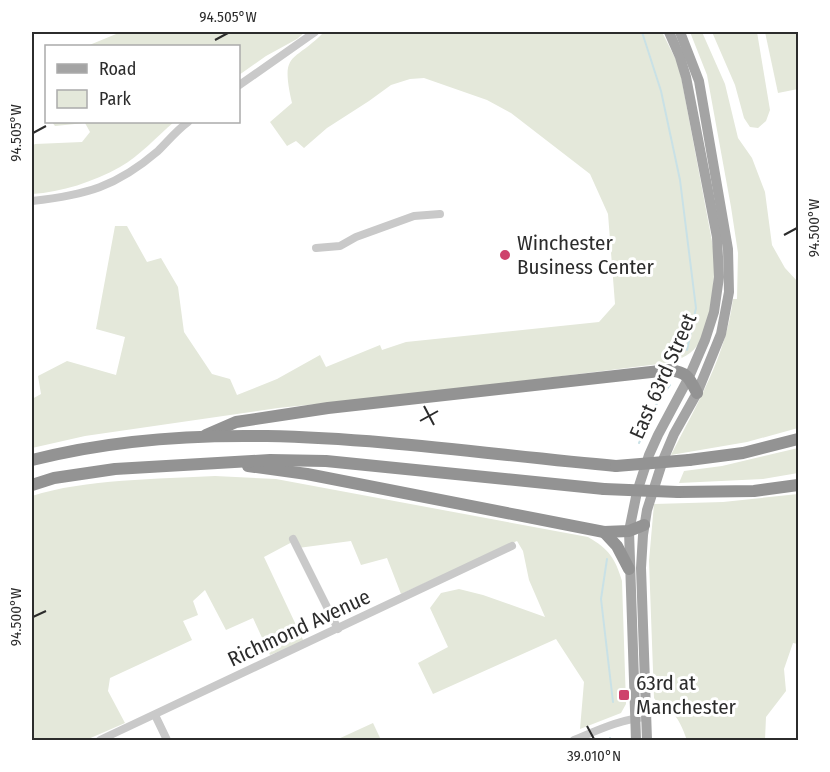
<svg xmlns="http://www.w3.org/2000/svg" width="830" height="772" font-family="'Fira Sans Condensed',sans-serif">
  <rect width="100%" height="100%" fill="#fff"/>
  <!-- green -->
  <g fill="#e4e8da">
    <path d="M121,32H305L297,39L266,56L239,75L238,46H87Z"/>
    <path d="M324,32H662L679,66L714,252C715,278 713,337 690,353C680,360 671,362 659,364L434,392L278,408L85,436L32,448V399L41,394L38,376L67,361L116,375L125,337L96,329L115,226H127L147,262L161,258L178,287L184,332L212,374L230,379L237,395L277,379L320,355L326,367L380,345L382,350L406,342L599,322L615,304L608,214L590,174L511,113L487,100L424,78L410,79L391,85L369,101L327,128L304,148L296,141L287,146L270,122L292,103C280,50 293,64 324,32Z"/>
    <path d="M690,32H702L725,84L738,138L752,158L765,192L772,245L785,268L798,282V428L747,442L671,455C697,404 726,356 733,299H737L738,253L731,207L707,75Z"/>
    <path d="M712,32H757L770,110L766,121L758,128L750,127L744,118L735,85Z"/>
    <path d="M765,32H798V89L778,93Z"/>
    <path d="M52,122H174C157,136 140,156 120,167C93,182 62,192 32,194V146L35,144L82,142L90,132L85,123L55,126Z"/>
    <path d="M798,448V473L763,479L679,483L684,471L722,466Z"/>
    <path d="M215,476L276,479L588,537C609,549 615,558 622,581L626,704L621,713L580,729L584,682L556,639L433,694L418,663L448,647L430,608L441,593L459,589L483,595L545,617L529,580L523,551L517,541L401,594L387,558L361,565L351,541L298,548L294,541L264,557L304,642L270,655L253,618L226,630L205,590L193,601L198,615L183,621L192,640L110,678L108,691L125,723L86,740H32V496C84,479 160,479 215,476Z"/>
    <path d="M798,494V644L793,643L784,669L786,691L766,717L765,740H687C683,730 679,717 669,710C663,705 658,704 654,698L649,561L654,504L723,502Z"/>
    <path d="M373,723L381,740H336Z"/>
  </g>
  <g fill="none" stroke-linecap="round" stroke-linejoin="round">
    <!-- stream -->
    <g stroke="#c9e1e6" stroke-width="2">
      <path d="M642,32L661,91L680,180L696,308L687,350"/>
      <path d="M639,443L658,401L670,385"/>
      <path d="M607,559L601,599L613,702"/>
      <path d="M610,740V738"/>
    </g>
    <!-- minor -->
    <g stroke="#c9c9c9" stroke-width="8">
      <path d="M238,86L315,32"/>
      <path d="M32,201C86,195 116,187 158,151C168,141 177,130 188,122"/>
      <path d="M316,248L340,246L356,237L414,216L440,214"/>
      <path d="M293,539L338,629"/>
      <path d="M155,715L167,740"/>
      <path d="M100,740L512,546"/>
      <path d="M574,740C598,730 621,719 647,717"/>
    </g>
    <!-- major -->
    <g stroke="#a4a4a4" stroke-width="10">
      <path d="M636,740L629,531L637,492L649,455L658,435L689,377L705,340L714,312L719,277L717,237L686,77L680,57L669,32"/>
      <path d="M647,740L641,568L643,535L647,510L663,460L674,434L697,393L721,334L729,292L728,249L699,81L680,32"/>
    </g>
    <!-- highway -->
    <g stroke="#939393" stroke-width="12">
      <path d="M206,435L236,422L328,408L669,370C687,372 689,377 697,393"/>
      <path d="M32,460C222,411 423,449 616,466"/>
      <path d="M689,460L743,453L798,439"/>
      <path d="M248,466L307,474L604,532L629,531L644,525"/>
      <path d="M32,485L54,478L115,469L270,460L326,461L604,489"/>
      <path d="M678,492L754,491L798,485"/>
      <path d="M604,532L617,546L629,569"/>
    </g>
    <!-- highway-bridge -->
    <g stroke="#939393" stroke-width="12">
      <path d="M616,466L689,460"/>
      <path d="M604,489L678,492"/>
    </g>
  </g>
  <!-- ticks -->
  <path fill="none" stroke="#2c2c2c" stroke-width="2" d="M215,40L228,33M33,133L46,126M784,235L797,228M424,406L434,425M420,421L438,411M33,617L46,611M587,726L594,739"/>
  <!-- markers -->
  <g fill="#ce426c" stroke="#fff" stroke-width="2">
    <circle cx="505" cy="255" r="6"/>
    <rect x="618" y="689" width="12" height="12" rx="3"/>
  </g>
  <g text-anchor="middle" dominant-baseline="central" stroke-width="6" stroke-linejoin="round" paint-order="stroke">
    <!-- poi labels -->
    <g font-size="21" fill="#2c2c2c" stroke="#fff" text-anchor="start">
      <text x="517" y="243">Winchester<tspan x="517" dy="24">Business Center</tspan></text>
      <text x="636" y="683">63rd at<tspan x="636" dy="24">Manchester</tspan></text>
    </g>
    <!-- street labels -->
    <g font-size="21" fill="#2c2c2c" stroke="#fff">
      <text transform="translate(663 376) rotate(-66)">East 63rd Street</text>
      <text transform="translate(299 628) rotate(-25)">Richmond Avenue</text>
    </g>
  </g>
  <!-- border -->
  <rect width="830" height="772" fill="none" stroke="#ffffff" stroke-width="66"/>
  <!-- legend -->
  <rect x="45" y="45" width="195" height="78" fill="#ffffff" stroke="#ababab" stroke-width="1.5"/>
  <rect x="57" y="64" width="30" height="9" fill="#a4a4a4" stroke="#ababab" stroke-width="1.5"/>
  <text x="99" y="75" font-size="18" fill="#2c2c2c">Road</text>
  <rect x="57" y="90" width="30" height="18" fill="#e4e8da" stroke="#ababab" stroke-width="1.5"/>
  <text x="99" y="105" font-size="18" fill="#2c2c2c">Park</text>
  <rect x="33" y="33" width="764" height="706" fill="none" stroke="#2c2c2c" stroke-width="2"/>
  <g font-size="15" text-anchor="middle" fill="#2c2c2c">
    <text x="228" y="22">94.505°W</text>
    <text transform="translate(16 133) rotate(-90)" y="5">94.505°W</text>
    <text transform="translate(814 228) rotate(-90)" y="5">94.500°W</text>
    <text transform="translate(16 617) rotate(-90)" y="5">94.500°W</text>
    <text x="594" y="761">39.010°N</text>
  </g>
</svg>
